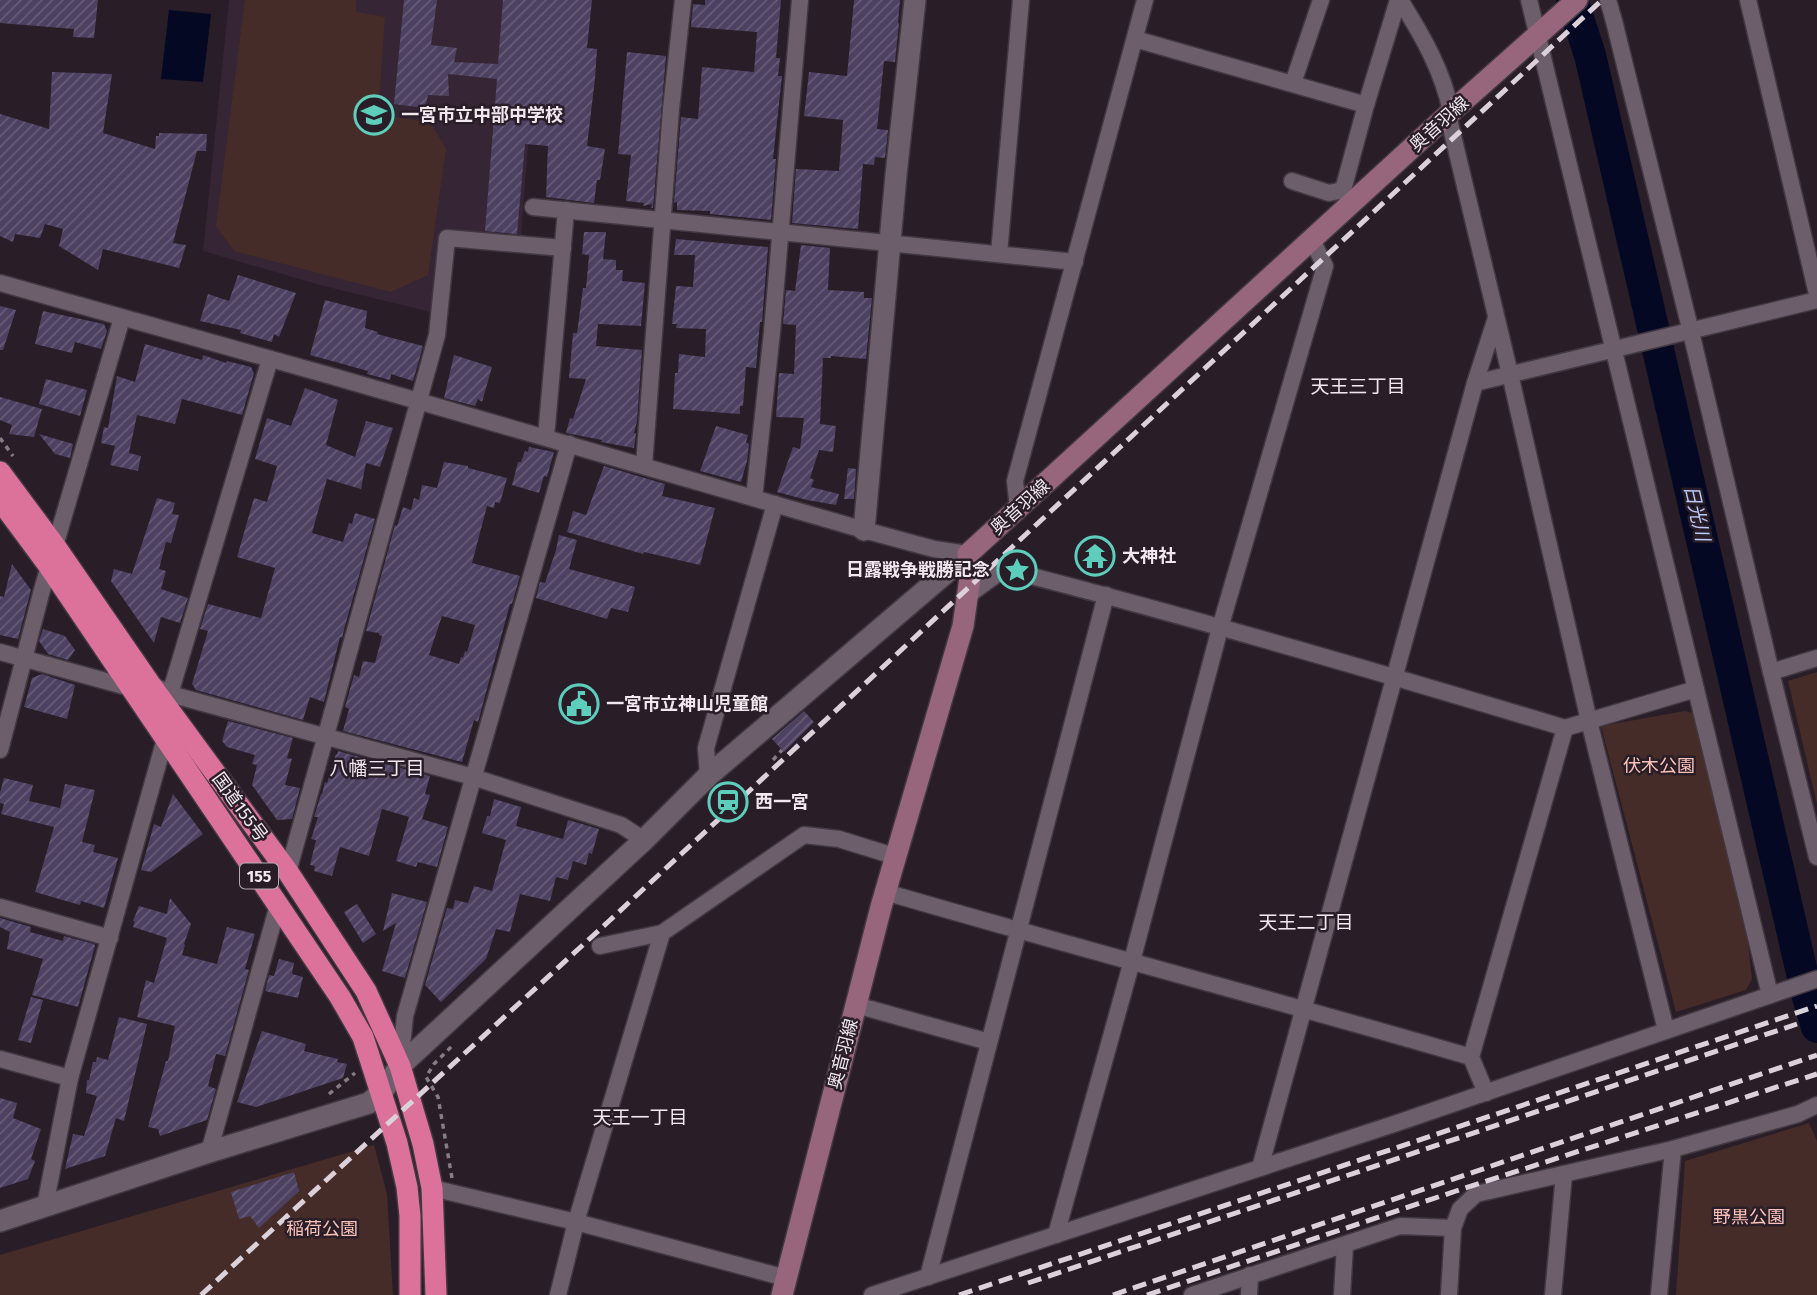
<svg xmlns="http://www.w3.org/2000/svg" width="1817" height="1295" font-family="'Fira Sans','Noto Sans JP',sans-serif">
  <defs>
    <pattern id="building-hatch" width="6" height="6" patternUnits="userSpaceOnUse" patternTransform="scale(1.75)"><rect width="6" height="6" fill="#4c4161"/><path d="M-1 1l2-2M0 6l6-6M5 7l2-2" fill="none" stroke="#665c78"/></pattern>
  </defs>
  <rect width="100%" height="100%" fill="#291d28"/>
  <!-- built -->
  <path fill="#362534" d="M229,0H539L521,237L442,230L434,313L320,285L203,251Z"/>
  <!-- park -->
  <g fill="#462c28">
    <path d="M245,0H356V12L385,17L378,115L430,122L446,149L428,275L391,292L234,251L216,226Z"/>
    <path d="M1817,672V804L1788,681Z"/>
    <path d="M1685,711L1693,713L1747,935L1752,979L1746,990L1676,1012L1601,726Z"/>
    <path d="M1809,1123L1817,1141V1295H1676L1685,1161Z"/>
    <path d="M374,1145L387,1194L393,1295H0V1255Z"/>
  </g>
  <!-- water -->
  <path fill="#040822" d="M169,10L211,14L203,82L161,79Z"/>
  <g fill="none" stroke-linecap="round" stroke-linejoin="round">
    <!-- river -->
    <path stroke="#040822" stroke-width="32" d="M1572,0L1590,55L1806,990L1817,1027"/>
  </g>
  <!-- building -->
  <g fill="url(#building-hatch)" fill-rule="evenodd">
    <path d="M0,0H98L94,38L73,37L74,29L0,23Z"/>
    <path d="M404,0H437L431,45L457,48L454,62L498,64L503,0H592L587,48L597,49L595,79L587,146L605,149L600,180H597L594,203L546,197L548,146L525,144L517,234L485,231L497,79L448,74L449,96L428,95L425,108L394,104Z"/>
    <path d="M705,0H781L776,58H780L778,76H782L773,159H776L771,220L710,214V211L677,210V202L674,203L681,117L698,119L702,67L754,72L757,32L691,27L693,4L705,5Z"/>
    <path d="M854,0H900L898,23H899L895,62L884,61L877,129L888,130L885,158L875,157L874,165L863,164L858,229L792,223L796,169L839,171L843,120L804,116L809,72L847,76Z"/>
    <path d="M627,52L666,56L653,208H651L652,204L643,206L644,203L626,201L631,155L618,154Z"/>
    <path d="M52,72L112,74L103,133L155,149L156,136H159V133L207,134L206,151H197L173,243L186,245L179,268L103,249L98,270L59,246L63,229L45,224L40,238L15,234L13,242L0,236V114L49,129Z"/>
    <path d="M584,232H606L603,259L616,260V270H623L622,281L645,283L641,326L598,324L596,346L642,350L637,421L634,433H636L634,448L601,442L602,440L566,433L570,418L573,419L586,379L569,378L573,333H577L583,288H586L589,255L582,254Z"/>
    <path d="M676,239L768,247L762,322H760L756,368L746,367L743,406H740V414L673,409L675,373H678L679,354L705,357L706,329L676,328L677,324H672L676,286L693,287L695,255H674Z"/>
    <path d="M801,245L830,248L828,290L864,292V298H872L866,359L831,356V358H823L820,424L836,426L833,452L819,450L810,478L814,480L811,487L839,494L836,505L807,500L777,492L793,447L800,449L804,418L776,417L779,373L794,374L796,325L783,324L786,290L795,291Z"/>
    <path d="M238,275L296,293L279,337L274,334L272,342L240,333L241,330L200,321L208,294L229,301Z"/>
    <path d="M325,300L367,311L365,328L378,332L377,334L423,346L413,381L391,374L390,380L367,374L368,371L310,355Z"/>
    <path d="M0,306L16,310L3,350H0Z"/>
    <path d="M43,311L104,324L107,331L101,349L75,342L72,353L35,344Z"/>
    <path d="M145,344L202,360L203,355L226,363L227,361L251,367L254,373L242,415L182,399L175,424L137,415L129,453L141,456L138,471L110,465L115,446L101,443L104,427L108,428L117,376L135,382Z"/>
    <path d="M454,355L492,367L482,402L478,399L475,406L444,398Z"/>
    <path d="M46,379L87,390L80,416L39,404Z"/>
    <path d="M305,388L338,400L326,445L355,457L366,421L393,428L380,467L366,463L361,489L327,479L312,533L343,542L349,523L352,524L355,513L375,519L345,626L342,638L340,637L324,702L310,697L303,720L196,690L192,684L208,631L200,629L208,604L261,618L275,568L237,557L254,498L267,502L277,466L255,459L267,418L291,426Z"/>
    <path d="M0,397L42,409L34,437L9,434L12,425L0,420Z"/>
    <path d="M716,426L748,435L746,442L749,444L747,461L741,482L700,471Z"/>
    <path d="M39,434L73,444L70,458L55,454Z"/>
    <path d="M529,447L554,452L547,477L544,476L539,493L512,485L518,462H521L525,451L528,452Z"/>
    <path d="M444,462L468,466V468L507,478L500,503L495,502L494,508L487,506L472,563L520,576L512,604H510L478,722L474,720L462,762L343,731L349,709L345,707L354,675L359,677L363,661L375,663L382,636L379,635V633L366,631L395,525L397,526L403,507L411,510L414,498L419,500L422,485L437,488ZM442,616L475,625L467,652L465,651L463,658L461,657L459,664L429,655Z"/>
    <path d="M604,466L665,484L662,496L715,508L700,565L644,552L643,554L567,532L573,511L586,515Z"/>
    <path d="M848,468L856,469L854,499H844Z"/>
    <path d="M157,498L175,503L172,514L179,515L171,543L166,542L159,569L166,571L161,589L188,598L180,623L161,617L154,643L111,581L114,569L132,574Z"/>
    <path d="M559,535L577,540L569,569L635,587L628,612L611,608L607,619L536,598L540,582L545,583L556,550Z"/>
    <path d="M12,564L31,590L18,639L0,635V596L4,597Z"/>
    <path d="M43,629L65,636L75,650L68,660L48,654L39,641Z"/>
    <path d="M42,674L75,685L67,719L24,707L32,678Z"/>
    <path d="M804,711L814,722L784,752L772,739Z"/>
    <path d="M228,721L293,738L287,758L292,759L285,785L300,788L292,819L277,820L252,785L257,765L252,764L255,755L227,747L222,741Z"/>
    <path d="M338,751L430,776L425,794L430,795L422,819L448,827L437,867L418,862L416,867L396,861L409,817L382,809L369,856L340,847L332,876L314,871L315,866L310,865L316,840L311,839L318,817H314L321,794H322L325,782L327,783L336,754L337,755Z"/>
    <path d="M4,778L33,785L29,801L60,808L65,784L95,790L82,842L95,845L93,852L118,858L104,908L81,901L80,905L35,892L54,827L1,814L4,804L0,803V793Z"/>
    <path d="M173,794L203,834L151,872L141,870L154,824L161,827Z"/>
    <path d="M494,799L521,807L516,826L563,839L568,820L599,829L592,854L589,853L586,865L573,861L568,880L556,877L550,901L520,894L510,932L496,929L486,959L441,1002L425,985L447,908L453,909L455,900L468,903L474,886L492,891L506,840L482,833L487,816H490Z"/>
    <path d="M392,893L427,902L405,978L382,971L396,923L383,931Z"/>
    <path d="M170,898L191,924L184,944L185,945L182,955L217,964L227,927L255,934L245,969L249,970L225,1056L216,1054L208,1086L216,1089L207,1120L160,1136L158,1129L148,1127L166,1061H168L175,1026L137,1017L146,980L154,983L167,938L133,927L135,922L133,921L139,906L167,914Z"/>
    <path d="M357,904L376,934L363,943L344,912Z"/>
    <path d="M0,918L31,927L30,932L63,941L64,936L94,944L95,946L78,1007L32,995L43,959L7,949L10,932L0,927Z"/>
    <path d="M279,959L294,963L292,974L303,977L298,998L265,991L269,975L274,976Z"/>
    <path d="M31,997L43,1000L31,1043L18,1040Z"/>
    <path d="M119,1017L147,1024L124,1121L116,1118L105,1156L65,1169L73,1134L84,1136L97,1096L86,1093L87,1080H89L93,1062H96L97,1057L108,1060Z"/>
    <path d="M262,1031L306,1044L304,1051L338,1059L337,1062L347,1064L343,1078L256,1107L237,1102Z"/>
    <path d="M0,1098L17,1103L13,1118L41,1129L31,1159L35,1161L28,1179L0,1188Z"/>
    <path d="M294,1172L299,1191L259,1228L250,1216L239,1219L231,1192Z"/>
  </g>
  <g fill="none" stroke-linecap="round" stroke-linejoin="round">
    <!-- minor casing -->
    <g stroke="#423842" stroke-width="19">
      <g id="minor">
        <path d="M1400,0C1422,35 1443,71 1451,112"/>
        <path d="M1529,0L1770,995"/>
        <path d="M1608,0L1614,21L1691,332L1771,672L1817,857"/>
        <path d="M1748,0L1817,294"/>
        <path d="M1135,39L1366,105"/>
        <path d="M1293,83L1321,0"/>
        <path d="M1448,115L1510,374L1589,721L1666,1030"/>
        <path d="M1292,181L1329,193L1343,190"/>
        <path d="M1352,204L1343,190L1366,105L1398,0"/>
        <path d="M533,207L1075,262"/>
        <path d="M999,254L1021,0"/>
        <path d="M0,283L335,377L864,530L934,549L968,554"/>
        <path d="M1475,383L1817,300"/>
        <path d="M546,437L566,210"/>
        <path d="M644,465L671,109L683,0"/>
        <path d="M754,498L772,332L800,0"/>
        <path d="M1018,509L1015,481L1145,0"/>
        <path d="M967,596L1004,569C1192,617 1379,672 1565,728L1471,1057L1486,1093"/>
        <path d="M0,652L131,688L150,684L170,694L473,777L621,825L644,840"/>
        <path d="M1771,672L1817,658"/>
        <path d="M170,694L270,359"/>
        <path d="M1565,728L1696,689"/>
        <path d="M0,750L42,590L122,318"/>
        <path d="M708,776L706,748L775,504"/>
        <path d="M288,872L437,335L447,238L563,248"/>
        <path d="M885,892C1080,949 1276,1000 1471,1057"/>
        <path d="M0,907L110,938"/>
        <path d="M600,946L662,933L804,835L839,839L897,857"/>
        <path d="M856,1005L989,1042"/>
        <path d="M0,1059L70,1078"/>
        <path d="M400,1066L405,1016L569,444"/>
        <path d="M209,1152L278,905"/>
        <path d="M1260,1168L1475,383L1496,318"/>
        <path d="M432,1188L576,1222L786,1278"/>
        <path d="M45,1206L70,1078L165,739"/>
        <path d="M1056,1235L1132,961L1220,628L1325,266L1312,240"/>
        <path d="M928,1277L1106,595"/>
        <path d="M558,1295L576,1222L662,933"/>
        <path d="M872,1295L1394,1124L1817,979"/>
        <path d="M1192,1295L1400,1226L1453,1228L1460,1209L1476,1194L1673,1149L1798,1114L1817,1105"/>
        <path d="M1249,1295L1250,1275"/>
        <path d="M1342,1295L1345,1245"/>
        <path d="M1449,1295L1453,1228"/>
        <path d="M1553,1295L1564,1174"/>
        <path d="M1659,1295L1673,1149"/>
      </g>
    </g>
    <!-- tertiary casing -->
    <g stroke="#423842" stroke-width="24">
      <g id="tertiary">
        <path d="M864,530L896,175L915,0"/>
        <path d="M0,1221L209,1152L369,1103L382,1092L400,1066L644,840L708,776L968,554"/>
      </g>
    </g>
    <!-- secondary casing -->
    <g stroke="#423842" stroke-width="24">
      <path id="secondary" d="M782,1295L881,907L963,626L970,578L968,554L1451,112L1577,0"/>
    </g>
    <!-- trunk casing -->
    <g stroke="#423842" stroke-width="24">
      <g id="trunk">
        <path d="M0,472L55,546L150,684L288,872L366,991L400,1066L423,1144L432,1188L436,1295"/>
        <path d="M0,500L49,566L278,905L340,997L363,1037L397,1143L407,1187L410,1216V1295"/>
      </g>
    </g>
    <!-- path -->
    <g stroke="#867c85" stroke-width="3.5" stroke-dasharray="5 5" stroke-linecap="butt">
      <path d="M0,438L13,456"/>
      <path d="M773,760L782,750"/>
      <path d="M329,1094L355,1073"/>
      <path d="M452,1178L438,1097L426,1077L434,1064L452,1046"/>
    </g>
    <!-- minor -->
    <use href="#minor" stroke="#6d5e6b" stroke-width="16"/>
    <!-- tertiary -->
    <use href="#tertiary" stroke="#6d5e6b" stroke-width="21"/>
    <!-- secondary -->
    <use href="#secondary" stroke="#97657c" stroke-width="21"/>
    <!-- trunk -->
    <use href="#trunk" stroke="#dc719a" stroke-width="21"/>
    <!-- rail -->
    <g stroke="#dbd1da" stroke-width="5" stroke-dasharray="14 7" stroke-linecap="butt">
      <path d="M1028,1283L1797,1024"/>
      <path d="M201,1295L609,921L1602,0"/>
      <path d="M959,1295L1817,1006"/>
      <path d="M1113,1295L1817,1055"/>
      <path d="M1147,1295L1456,1191L1817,1074"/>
    </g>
  </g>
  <!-- icons -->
  <defs>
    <g id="school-ring" transform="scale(2.0125)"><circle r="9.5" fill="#291d28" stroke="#5ccebb" stroke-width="1.5"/><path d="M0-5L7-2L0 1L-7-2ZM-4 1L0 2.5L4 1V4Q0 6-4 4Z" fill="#5ccebb"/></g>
    <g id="temple-ring" transform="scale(2.0125)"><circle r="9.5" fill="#291d28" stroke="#5ccebb" stroke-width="1.5"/><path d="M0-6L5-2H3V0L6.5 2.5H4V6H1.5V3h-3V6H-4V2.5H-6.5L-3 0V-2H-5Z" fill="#5ccebb"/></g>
    <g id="sight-ring" transform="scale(2.0125)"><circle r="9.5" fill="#291d28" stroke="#5ccebb" stroke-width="1.5"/><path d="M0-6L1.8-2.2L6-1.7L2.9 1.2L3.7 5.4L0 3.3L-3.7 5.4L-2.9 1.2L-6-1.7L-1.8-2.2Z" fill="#5ccebb"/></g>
    <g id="civic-ring" transform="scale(2.0125)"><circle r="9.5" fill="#291d28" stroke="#5ccebb" stroke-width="1.5"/><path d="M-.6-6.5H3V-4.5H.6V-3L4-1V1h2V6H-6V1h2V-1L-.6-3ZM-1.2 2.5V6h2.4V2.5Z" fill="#5ccebb"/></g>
    <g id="station-ring" transform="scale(2.0125)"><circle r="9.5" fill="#291d28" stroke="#5ccebb" stroke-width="1.5"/><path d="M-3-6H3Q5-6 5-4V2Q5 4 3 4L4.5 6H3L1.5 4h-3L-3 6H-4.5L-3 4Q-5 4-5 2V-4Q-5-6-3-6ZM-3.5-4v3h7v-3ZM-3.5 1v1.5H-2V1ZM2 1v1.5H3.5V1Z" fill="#5ccebb"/></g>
  </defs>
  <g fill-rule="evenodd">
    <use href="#school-ring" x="374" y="115"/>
    <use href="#temple-ring" x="1095" y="556"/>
    <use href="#sight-ring" x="1017" y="570"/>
    <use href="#civic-ring" x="579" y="704"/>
    <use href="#station-ring" x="728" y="802"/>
  </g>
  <g text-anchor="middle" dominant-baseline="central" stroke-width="5" stroke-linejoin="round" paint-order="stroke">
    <!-- shield labels -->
    <rect fill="#291d28" stroke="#b4aab3" stroke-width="2" x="240" y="863.5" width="38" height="25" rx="5"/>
    <g font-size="16" font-weight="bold" fill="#f0e7ef">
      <text x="259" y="876">155</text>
    </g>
    <!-- poi labels -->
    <g font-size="18" font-weight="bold" fill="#f0e7ef" stroke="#291d28" text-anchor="start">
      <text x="401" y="115">一宮市立中部中学校</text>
      <text x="1122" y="556">大神社</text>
      <text x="990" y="570" text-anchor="end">日露戦争戦勝記念</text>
      <text x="606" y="704">一宮市立神山児童館</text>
      <text x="755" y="802">西一宮</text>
    </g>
    <!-- street labels -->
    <g font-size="18" fill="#f0e7ef" stroke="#291d28">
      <text transform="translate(1439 124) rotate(-42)">奥音羽線</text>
      <text transform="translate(1020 507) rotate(-42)">奥音羽線</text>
      <text transform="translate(240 807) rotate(54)">国道155号</text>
      <text transform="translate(843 1054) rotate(-76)">奥音羽線</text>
    </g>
    <!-- park labels -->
    <g font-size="18" fill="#fbc2b8" stroke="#291d28">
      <text x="1659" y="766">伏木公園</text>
      <text x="1749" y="1217">野黒公園</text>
      <text x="322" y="1229">稲荷公園</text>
    </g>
    <!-- neighbourhood labels -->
    <g font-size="19" fill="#f0e7ef" stroke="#291d28">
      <text x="1358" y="386">天王三丁目</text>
      <text x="377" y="768">八幡三丁目</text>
      <text x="1306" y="922">天王二丁目</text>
      <text x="640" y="1117">天王一丁目</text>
    </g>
    <!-- water labels -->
    <g font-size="19" font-style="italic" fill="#b8c8f7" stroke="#291d28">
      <text transform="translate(1697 513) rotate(77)">日光川</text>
    </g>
  </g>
</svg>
